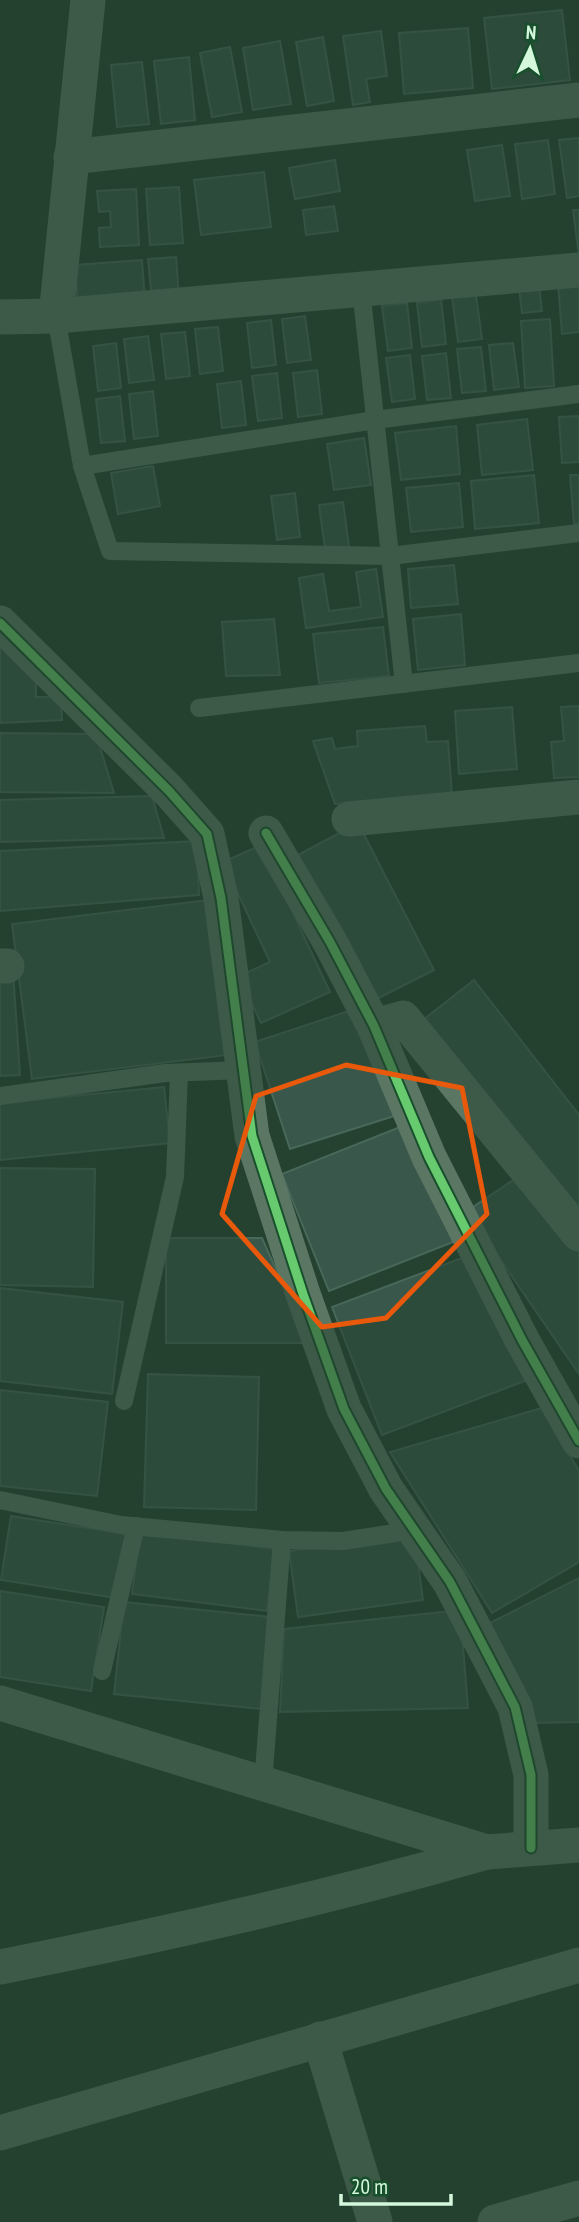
<svg xmlns="http://www.w3.org/2000/svg" width="579" height="2222" font-family="'PT Sans Narrow',sans-serif">
  <rect width="100%" height="100%" fill="#254230"/>
  <!-- building -->
  <g fill="#39574b" stroke="#48685a" stroke-width="2">
    <path d="M562,10L570,80L492,89L484,18Z"/>
    <path d="M468,28L473,88L404,94L399,33Z"/>
    <path d="M381,31L387,76L366,79L370,102L353,105L343,36Z"/>
    <path d="M323,37L334,101L307,106L296,42Z"/>
    <path d="M280,41L291,104L253,110L243,48Z"/>
    <path d="M230,47L242,112L212,117L200,53Z"/>
    <path d="M189,57L195,120L161,124L154,61Z"/>
    <path d="M142,62L149,124L117,127L111,65Z"/>
    <path d="M579,138V196L567,198L559,140Z"/>
    <path d="M548,140L555,194L522,199L515,144Z"/>
    <path d="M502,145L510,196L475,201L467,150Z"/>
    <path d="M335,160L340,191L295,199L289,168Z"/>
    <path d="M264,172L271,227L201,235L194,180Z"/>
    <path d="M179,187L183,243L150,245L146,189Z"/>
    <path d="M136,189L139,245L100,247L99,228L111,227L110,211L99,212L97,191Z"/>
    <path d="M334,206L338,231L306,235L303,210Z"/>
    <path d="M573,210H579V256Z"/>
    <path d="M176,257L179,298L152,300L148,259Z"/>
    <path d="M142,260L145,301L78,307L75,265Z"/>
    <path d="M579,282V332L562,334L558,284Z"/>
    <path d="M539,285L542,311L522,313L519,288Z"/>
    <path d="M476,295L482,339L458,342L452,297Z"/>
    <path d="M441,299L446,344L422,347L417,303Z"/>
    <path d="M407,303L412,348L388,351L382,306Z"/>
    <path d="M305,316L311,360L287,363L282,319Z"/>
    <path d="M550,319L554,386L525,388L521,321Z"/>
    <path d="M271,320L276,365L252,368L247,323Z"/>
    <path d="M218,327L223,371L200,374L195,329Z"/>
    <path d="M185,332L190,376L166,379L161,334Z"/>
    <path d="M148,336L154,380L129,383L124,339Z"/>
    <path d="M116,343L121,388L98,391L93,346Z"/>
    <path d="M513,343L519,387L494,390L489,345Z"/>
    <path d="M481,347L486,391L462,393L457,349Z"/>
    <path d="M446,353L451,398L427,400L422,356Z"/>
    <path d="M410,355L415,399L392,402L386,358Z"/>
    <path d="M317,370L322,414L298,417L293,373Z"/>
    <path d="M277,373L282,418L258,421L252,376Z"/>
    <path d="M241,381L246,425L222,428L217,384Z"/>
    <path d="M153,391L158,436L134,439L129,394Z"/>
    <path d="M120,396L125,441L101,443L96,399Z"/>
    <path d="M579,416V462L562,463L559,417Z"/>
    <path d="M527,419L533,470L482,475L477,425Z"/>
    <path d="M456,426L460,474L401,480L395,433Z"/>
    <path d="M364,438L371,485L334,490L327,444Z"/>
    <path d="M153,466L160,506L118,514L111,473Z"/>
    <path d="M534,475L539,523L475,529L471,481Z"/>
    <path d="M570,475H579V523L574,524Z"/>
    <path d="M459,483L463,527L411,532L406,488Z"/>
    <path d="M295,493L300,537L277,540L271,496Z"/>
    <path d="M343,502L349,547L325,549L319,505Z"/>
    <path d="M454,565L458,604L411,608L408,569Z"/>
    <path d="M376,569L383,617L306,628L299,578L323,574L329,611L361,607L356,572Z"/>
    <path d="M461,614L465,665L418,670L413,619Z"/>
    <path d="M274,619L280,675L226,676L222,622Z"/>
    <path d="M383,627L389,676L319,683L313,634Z"/>
    <path d="M0,638L36,683V697H61L62,720L0,723Z"/>
    <path d="M579,706V777L554,778L551,742L564,741L561,707Z"/>
    <path d="M512,707L517,769L459,774L455,711Z"/>
    <path d="M425,726L427,742L448,741L452,795L335,804L313,741L332,738L335,749L358,746L357,731Z"/>
    <path d="M0,733L96,734L114,793L0,792Z"/>
    <path d="M152,796L164,838L0,842V800Z"/>
    <path d="M358,823L434,970L373,1001L298,855Z"/>
    <path d="M197,841L199,895L0,911V851Z"/>
    <path d="M261,845L330,992L261,1023L239,976L270,962L223,862Z"/>
    <path d="M208,900L227,1055L32,1079L12,924Z"/>
    <path d="M13,971L20,1075L0,1076V972Z"/>
    <path d="M474,980L579,1115V1219L423,1020Z"/>
    <path d="M358,1008L394,1116L290,1149L255,1042Z"/>
    <path d="M164,1087L170,1143L0,1160V1103Z"/>
    <path d="M405,1125L453,1242L329,1291L282,1174Z"/>
    <path d="M0,1168L95,1169L93,1287L0,1285Z"/>
    <path d="M528,1170L579,1245V1374L467,1211Z"/>
    <path d="M166,1238H262L309,1343H166Z"/>
    <path d="M475,1253L525,1381L382,1435L332,1307Z"/>
    <path d="M0,1288L123,1302L112,1394L0,1381Z"/>
    <path d="M148,1374L259,1377L256,1510L144,1507Z"/>
    <path d="M0,1390L108,1402L97,1496L0,1486Z"/>
    <path d="M542,1408L579,1471V1562L492,1613L390,1452Z"/>
    <path d="M11,1516L126,1534L116,1598L1,1580Z"/>
    <path d="M140,1532L275,1549L267,1611L132,1594Z"/>
    <path d="M414,1534L423,1600L298,1617L289,1551Z"/>
    <path d="M579,1578V1722L536,1723L486,1625Z"/>
    <path d="M0,1591L104,1607L91,1691L0,1677Z"/>
    <path d="M124,1602L271,1617L261,1709L114,1694Z"/>
    <path d="M460,1610L468,1708L280,1712L284,1629Z"/>
  </g>
  <g fill="none" stroke-linecap="round" stroke-linejoin="round">
    <!-- lane -->
    <g stroke="#5c7664" stroke-width="18">
      <path d="M361,289L404,684"/>
      <path d="M56,316L82,466L110,551L390,556L579,533"/>
      <path d="M82,466L375,420L579,394"/>
      <path d="M199,708L579,663"/>
      <path d="M0,1096L165,1073L244,1070"/>
      <path d="M124,1401L175,1177L179,1073"/>
      <path d="M0,1500L121,1525L282,1540L343,1541L414,1530"/>
      <path d="M102,1671L136,1526"/>
      <path d="M263,1783L282,1540"/>
    </g>
    <!-- street -->
    <g stroke="#5c7664" stroke-width="35">
      <path d="M71,157L579,100"/>
      <path d="M56,316L88,0"/>
      <path d="M0,317L56,316L579,270"/>
      <path d="M0,623L169,791L207,834L221,898L252,1136L303,1294L344,1409L386,1489L450,1582L515,1707L531,1775V1848"/>
      <path d="M349,819L579,797"/>
      <path d="M266,833L330,942L374,1026L429,1157L522,1340L579,1441"/>
      <path d="M0,966H7"/>
      <path d="M374,1026L403,1018L579,1234"/>
      <path d="M0,1703L487,1852L579,1845"/>
      <path d="M0,1967C164,1935 327,1898 487,1852"/>
      <path d="M320,2039L375,2222"/>
      <path d="M0,2133L579,1965"/>
      <path d="M495,2222L579,2198"/>
    </g>
    <!-- cycleway casing -->
    <g stroke="#184f2c" stroke-width="13">
      <g id="cycleway">
        <path d="M0,623L169,791L207,834L221,898L252,1136L303,1294L344,1409L386,1489L450,1582L515,1707L531,1775V1848"/>
        <path d="M266,833L330,942L374,1026L429,1157L522,1340L579,1441"/>
      </g>
    </g>
    <!-- cycleway -->
    <use href="#cycleway" stroke="#67ca6e" stroke-width="9"/>
  </g>
  <!-- marked area -->
  <path d="M0 0H579V2222H0ZM346,1065L462,1088L487,1214L386,1318L322,1327L222,1214L256,1096Z" fill="#254230" fill-opacity=".55" fill-rule="evenodd"/>
  <path fill="none" stroke="#e8590c" stroke-width="5" stroke-linejoin="round" d="M346,1065L462,1088L487,1214L386,1318L322,1327L222,1214L256,1096Z"/>
  <!-- north arrow -->
  <g transform="translate(530 49) rotate(4)" stroke="#184f2c" stroke-width="5" paint-order="stroke">
  <path d="M0-5L12 26L0 18L-12 26Z" fill="#d5f8dd"/>
  <text y="-10" font-size="19" font-weight="bold" text-anchor="middle" fill="#d5f8dd">N</text>
  </g>
  <!-- scale -->
  <path d="M341 2194v10h110v-10" fill="none" stroke="#d5f8dd" stroke-width="3.5"/>
  <text x="351" y="2194" font-size="21" fill="#d5f8dd" stroke="#184f2c" stroke-width="5" paint-order="stroke">20 m</text>
</svg>
